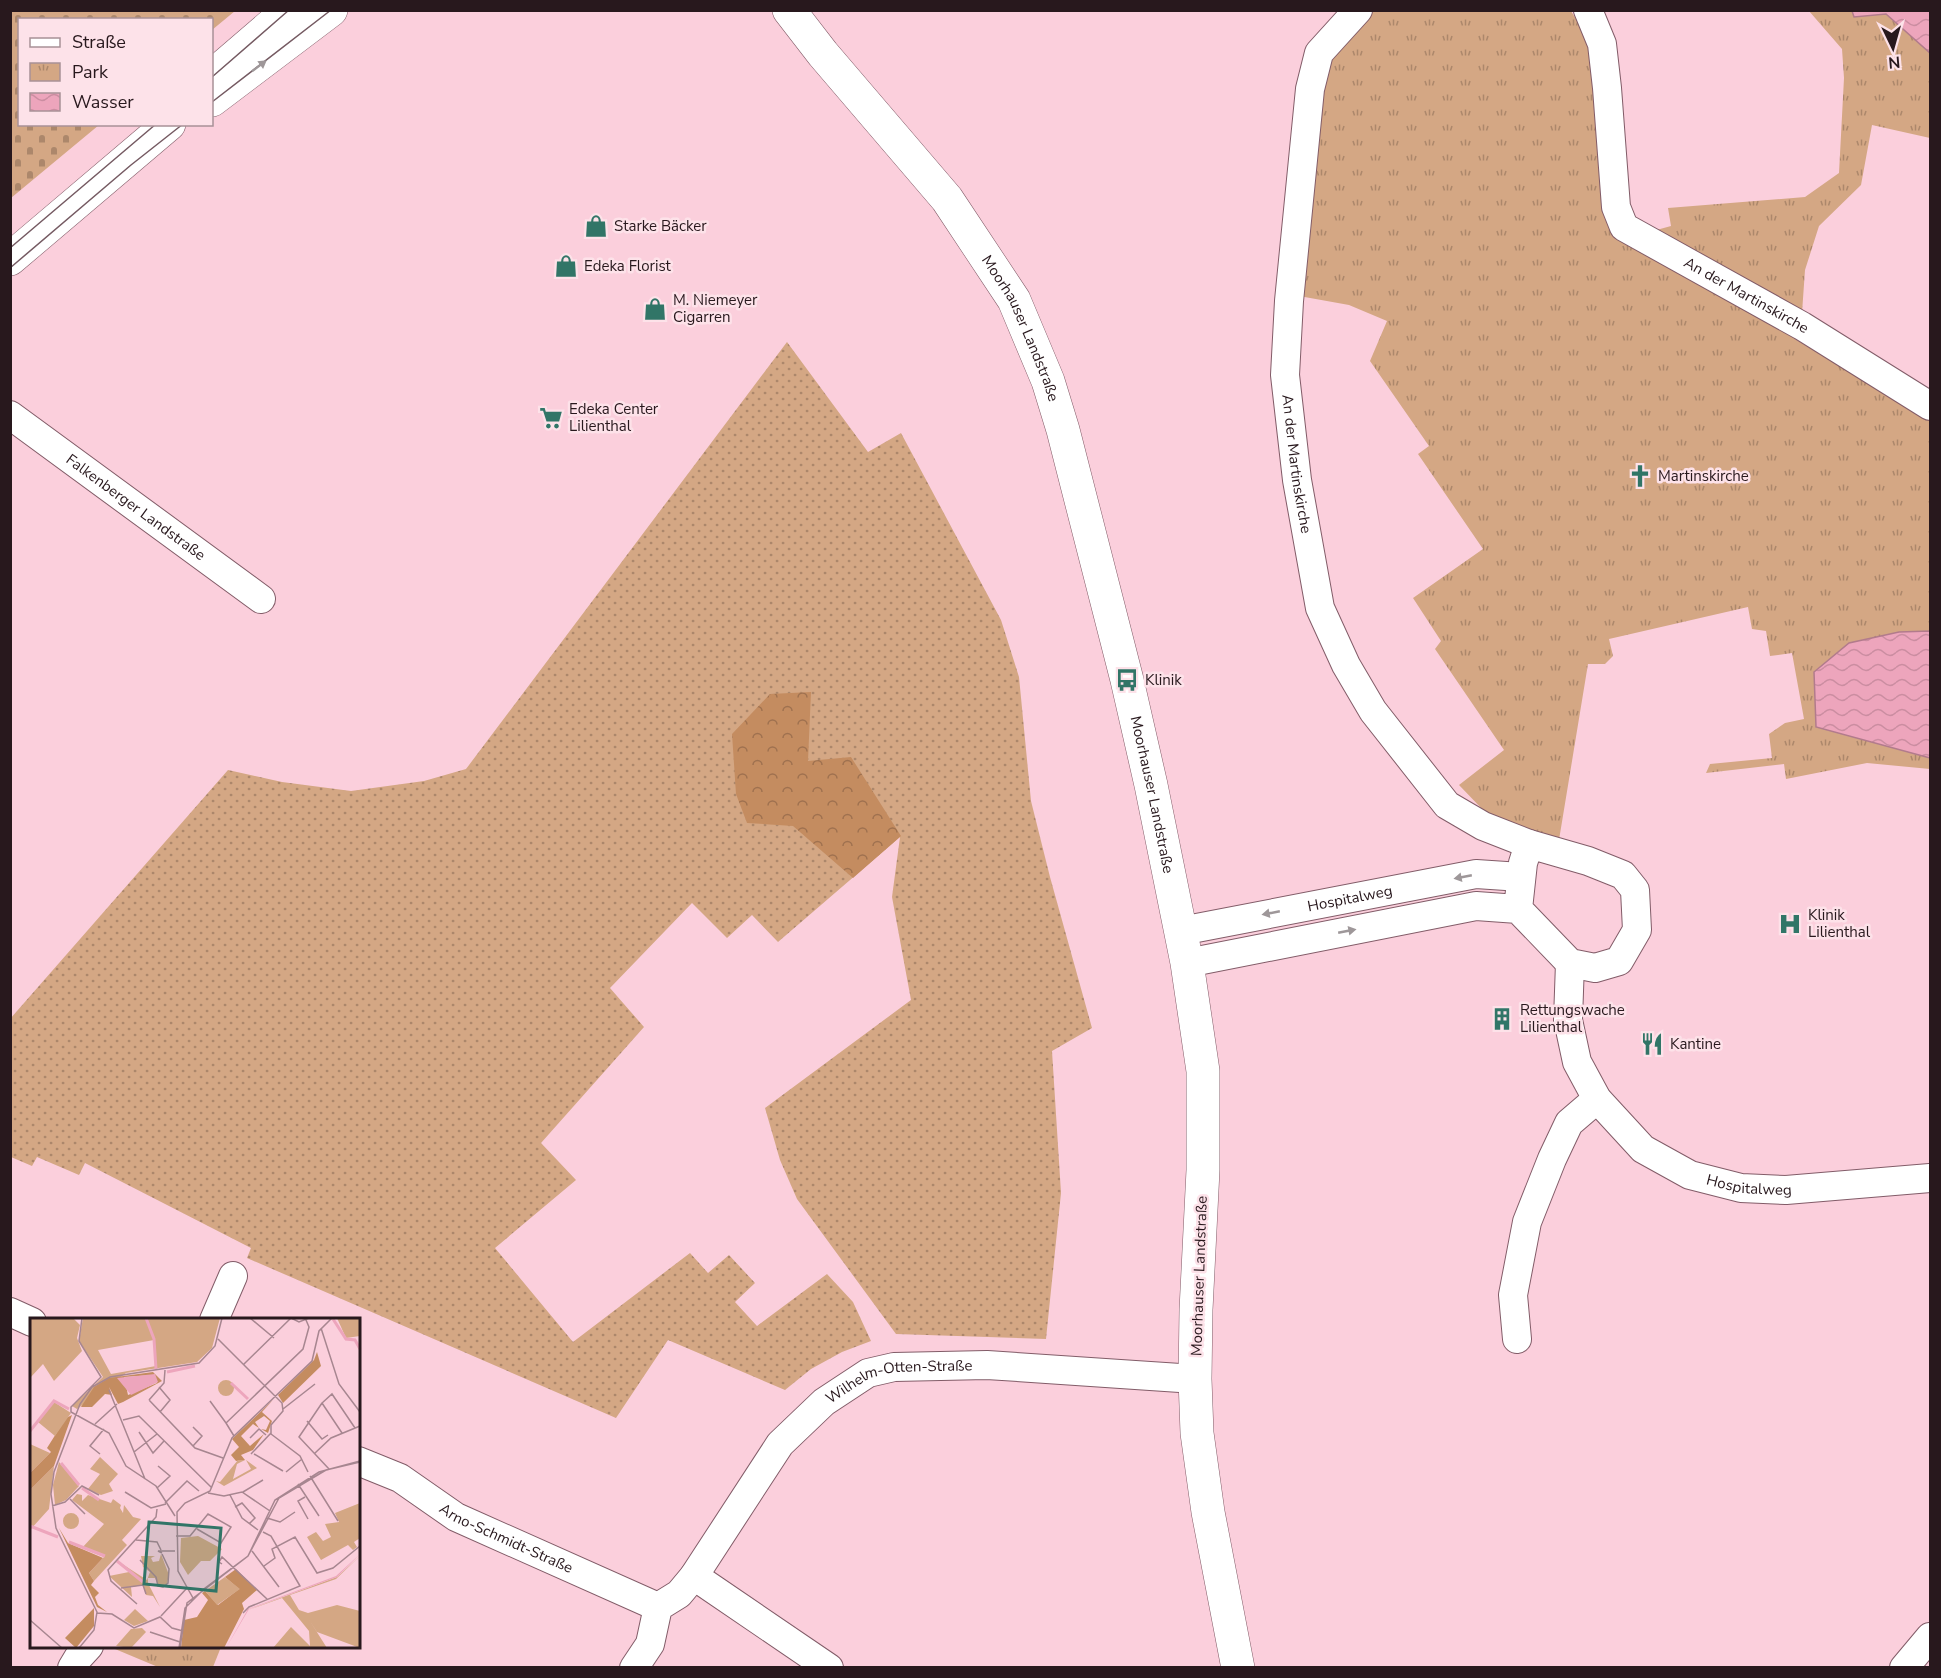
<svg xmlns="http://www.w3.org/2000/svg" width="1941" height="1678" font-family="'Nunito Sans',sans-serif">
  <defs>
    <pattern id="grass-dots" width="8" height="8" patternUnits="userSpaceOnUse" patternTransform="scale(1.5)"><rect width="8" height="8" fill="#d4a784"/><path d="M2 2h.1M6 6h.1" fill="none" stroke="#ac876b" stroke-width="1.8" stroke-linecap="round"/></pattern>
    <pattern id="forest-crowns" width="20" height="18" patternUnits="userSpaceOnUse" patternTransform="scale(1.5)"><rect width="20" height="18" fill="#c48c60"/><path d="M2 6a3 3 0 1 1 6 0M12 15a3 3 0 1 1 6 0" fill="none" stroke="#9f714f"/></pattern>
    <pattern id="cemetery-stones" width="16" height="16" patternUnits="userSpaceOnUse" patternTransform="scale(1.5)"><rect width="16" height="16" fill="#d4a784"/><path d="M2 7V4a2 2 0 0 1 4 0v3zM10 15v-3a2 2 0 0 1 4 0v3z" fill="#ac876b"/></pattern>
    <pattern id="park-tufts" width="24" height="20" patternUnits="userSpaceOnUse" patternTransform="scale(1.5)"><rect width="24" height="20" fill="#d4a784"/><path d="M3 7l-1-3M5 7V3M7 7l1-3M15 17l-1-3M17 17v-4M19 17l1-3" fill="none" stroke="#ac876b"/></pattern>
    <pattern id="water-waves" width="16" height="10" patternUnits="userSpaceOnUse" patternTransform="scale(1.5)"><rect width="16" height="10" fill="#eda5bc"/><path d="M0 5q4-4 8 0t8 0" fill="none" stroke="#cb8da1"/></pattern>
  </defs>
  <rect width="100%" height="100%" fill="#fbcfdc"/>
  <!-- grass -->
  <path fill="url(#grass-dots)" d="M787,342L868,452L901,433L1001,620L1019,677L1031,801L1050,877L1092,1028L1052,1051L1061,1193L1046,1339L896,1334L797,1199L780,1160L765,1108L911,1000L892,897L900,837L778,942L752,915L727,938L692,903L610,988L644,1027L541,1143L576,1180L495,1248L573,1342L690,1253L708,1273L729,1255L755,1283L735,1302L757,1326L827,1274L853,1302L871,1341L842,1352L811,1369L785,1390L668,1340L616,1418L247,1258L251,1248L85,1163L79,1175L37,1157L32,1166L11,1157L10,1019L228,770L282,782L351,791L424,781L466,769Z"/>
  <!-- forest -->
  <path fill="url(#forest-crowns)" d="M811,692L808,761L851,757L901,836L853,878L793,826L747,823L736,794L732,734L770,694Z"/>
  <!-- cemetery -->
  <path fill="url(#cemetery-stones)" d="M11,10H235V11L212,30V20H20V124L99,125L11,198Z"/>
  <!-- park -->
  <g fill="url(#park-tufts)">
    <path d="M1372,11H1571L1584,32L1593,69L1604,217L1620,240L1671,226L1668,208L1805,197L1839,173L1844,78L1842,49L1809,11H1930V138L1872,125L1861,185L1819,226L1805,270L1802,313L1795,339L1930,421V769L1867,763L1786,779L1784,764L1706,773L1710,764L1772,758L1769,734L1785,723L1804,719L1792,653L1770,656L1766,631L1752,629L1748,607L1609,639L1613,656L1605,664H1588L1559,840L1515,829L1484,811L1459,785L1504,750L1435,649L1441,641L1413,598L1483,549L1418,454L1429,446L1370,361L1387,321L1349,305L1299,296L1323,72L1340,43Z"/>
    <path d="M117,1646H221V1647L213,1667H158L115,1649Z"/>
  </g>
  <!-- water -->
  <g fill="url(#water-waves)" stroke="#b27b8c" stroke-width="1.5">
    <path d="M1852,11H1930V53L1886,14L1854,17Z"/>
    <path d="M1930,631V758L1816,727L1814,672L1849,643L1899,632Z"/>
  </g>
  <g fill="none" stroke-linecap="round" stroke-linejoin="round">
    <!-- minor casing -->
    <g stroke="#825c68" stroke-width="30">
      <g id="minor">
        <path id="s1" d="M1358,10L1319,53L1310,89L1289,301L1285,375L1297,480L1320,608L1346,665L1373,711L1447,805L1483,826L1529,844"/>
        <path id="s2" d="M1588,10L1602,44L1607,88L1616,207L1624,227L1802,326L1930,406"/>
        <path id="s3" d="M10,415L261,599"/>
        <path id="s4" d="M1181,931L1476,874L1521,877"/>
        <path d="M1187,963L1476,906L1518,909L1570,963L1595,968L1619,961L1637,930L1635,890L1623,875L1588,861L1529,844L1523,863L1518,909"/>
        <path id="s5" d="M1570,963L1568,1020L1577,1062L1597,1099L1643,1149L1690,1175L1741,1188L1786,1190L1930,1178"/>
        <path d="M10,1312L32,1322"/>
        <path d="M214,1320L233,1276"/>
        <path d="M1517,1339L1513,1295L1527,1222L1552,1159L1569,1123L1597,1099"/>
        <path id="s6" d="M358,1461L400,1478L456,1517L658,1607"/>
        <path d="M694,1576L829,1668"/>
        <path d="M72,1668L78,1658L89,1646"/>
        <path id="s7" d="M634,1668L650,1644L658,1607L679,1594L694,1576L780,1444L824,1402L868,1373L894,1367L987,1365L1195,1379"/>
        <path d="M1904,1668L1930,1637"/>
      </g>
    </g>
    <!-- tertiary casing -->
    <g stroke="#825c68" stroke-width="34">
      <g id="tertiary">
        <path id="s8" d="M789,10L823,54L947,199L1014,300L1048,381L1063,430L1127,680L1151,785L1187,963L1203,1071V1170L1196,1310L1195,1379L1197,1433L1208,1512L1238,1668"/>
        <path d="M224,66L289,10"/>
        <path d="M212,100L331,10"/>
        <path d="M10,259L169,124"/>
      </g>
    </g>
    <!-- minor -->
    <use href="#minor" stroke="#fff" stroke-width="28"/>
    <!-- tertiary -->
    <use href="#tertiary" stroke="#fff" stroke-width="33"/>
    <!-- tram -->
    <g stroke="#755a62" stroke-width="1.5">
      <path d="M212,77L289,10"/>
      <path d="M212,102L331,10"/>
      <path d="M10,248L156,124"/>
      <path d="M10,268L131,165L183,124"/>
    </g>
  </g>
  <!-- one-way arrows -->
  <defs><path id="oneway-solid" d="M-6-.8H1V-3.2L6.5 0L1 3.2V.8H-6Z" transform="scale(1.5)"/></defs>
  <g fill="#9e9799">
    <use href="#oneway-solid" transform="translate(259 66) rotate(-37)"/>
    <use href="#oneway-solid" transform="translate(1463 877) rotate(169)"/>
    <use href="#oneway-solid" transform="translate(1271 913) rotate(169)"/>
    <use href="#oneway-solid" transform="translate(1347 931) rotate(-11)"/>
  </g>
  <!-- icons -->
  <defs>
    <g id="shop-bare" transform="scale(1.8)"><path d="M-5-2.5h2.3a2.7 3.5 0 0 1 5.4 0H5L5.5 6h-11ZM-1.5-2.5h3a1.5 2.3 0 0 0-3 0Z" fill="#317567" stroke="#fde2e9" stroke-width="2.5" paint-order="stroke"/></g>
    <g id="supermarket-bare" transform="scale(1.8)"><path d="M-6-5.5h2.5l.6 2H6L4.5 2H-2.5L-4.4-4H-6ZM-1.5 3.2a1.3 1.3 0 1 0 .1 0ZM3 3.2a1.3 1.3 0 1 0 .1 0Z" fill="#317567" stroke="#fde2e9" stroke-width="2.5" paint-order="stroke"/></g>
    <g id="church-bare" transform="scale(1.8)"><path d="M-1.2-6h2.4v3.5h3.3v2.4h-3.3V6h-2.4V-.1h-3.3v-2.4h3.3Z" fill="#317567" stroke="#fde2e9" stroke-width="2.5" paint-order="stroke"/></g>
    <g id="bus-bare" transform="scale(1.8)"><path d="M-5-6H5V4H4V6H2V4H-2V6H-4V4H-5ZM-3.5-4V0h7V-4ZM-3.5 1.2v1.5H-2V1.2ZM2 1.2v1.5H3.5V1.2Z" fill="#317567" stroke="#fde2e9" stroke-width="2.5" paint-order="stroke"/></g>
    <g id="hospital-bare" transform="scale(1.8)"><path d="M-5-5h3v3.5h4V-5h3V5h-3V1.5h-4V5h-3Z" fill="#317567" stroke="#fde2e9" stroke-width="2.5" paint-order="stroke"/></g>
    <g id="building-bare" transform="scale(1.8)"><path d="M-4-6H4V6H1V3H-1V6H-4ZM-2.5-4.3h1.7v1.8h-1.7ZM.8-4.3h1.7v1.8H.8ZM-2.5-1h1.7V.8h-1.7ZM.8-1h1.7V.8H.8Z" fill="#317567" stroke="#fde2e9" stroke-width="2.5" paint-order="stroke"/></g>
    <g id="restaurant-bare" transform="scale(1.8)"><path d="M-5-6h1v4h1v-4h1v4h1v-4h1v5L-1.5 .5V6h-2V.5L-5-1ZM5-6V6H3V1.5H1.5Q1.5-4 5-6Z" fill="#317567" stroke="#fde2e9" stroke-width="2.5" paint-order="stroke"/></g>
  </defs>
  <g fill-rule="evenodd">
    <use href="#shop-bare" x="596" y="226"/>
    <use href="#shop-bare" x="566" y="266"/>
    <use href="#shop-bare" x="655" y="309"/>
    <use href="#supermarket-bare" x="551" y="418"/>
    <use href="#church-bare" x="1640" y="476"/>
    <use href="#bus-bare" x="1127" y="680"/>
    <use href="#hospital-bare" x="1790" y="924"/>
    <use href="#building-bare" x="1502" y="1019"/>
    <use href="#restaurant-bare" x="1652" y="1044"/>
  </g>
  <g text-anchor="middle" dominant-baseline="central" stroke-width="5" stroke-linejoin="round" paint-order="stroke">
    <!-- poi labels -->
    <g font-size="15" fill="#28181d" stroke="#fde2e9" text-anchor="start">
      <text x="614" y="226">Starke Bäcker</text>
      <text x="584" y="266">Edeka Florist</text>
      <text x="673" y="300">M. Niemeyer<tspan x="673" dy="17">Cigarren</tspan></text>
      <text x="569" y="409">Edeka Center<tspan x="569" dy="17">Lilienthal</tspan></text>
      <text x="1658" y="476">Martinskirche</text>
      <text x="1145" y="680">Klinik</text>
      <text x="1808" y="915">Klinik<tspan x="1808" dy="17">Lilienthal</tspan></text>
      <text x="1520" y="1010">Rettungswache<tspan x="1520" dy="17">Lilienthal</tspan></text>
      <text x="1670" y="1044">Kantine</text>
    </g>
    <!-- street labels -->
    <g font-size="15" fill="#28181d" stroke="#fde2e9">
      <text stroke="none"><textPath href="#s2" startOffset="362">An der Martinskirche</textPath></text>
      <text stroke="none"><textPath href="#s8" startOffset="396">Moorhauser Landstraße</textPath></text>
      <text stroke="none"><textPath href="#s1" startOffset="472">An der Martinskirche</textPath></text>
      <text stroke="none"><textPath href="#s3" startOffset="156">Falkenberger Landstraße</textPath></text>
      <text stroke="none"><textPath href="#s8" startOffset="882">Moorhauser Landstraße</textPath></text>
      <text stroke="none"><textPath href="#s4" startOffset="172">Hospitalweg</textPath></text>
      <text stroke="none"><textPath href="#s5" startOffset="324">Hospitalweg</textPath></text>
      <text transform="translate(1199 1276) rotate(-88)">Moorhauser Landstraße</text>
      <text stroke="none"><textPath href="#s7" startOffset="414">Wilhelm-Otten-Straße</textPath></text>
      <text stroke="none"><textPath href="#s6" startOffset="168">Arno-Schmidt-Straße</textPath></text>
    </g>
  </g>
  <!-- overview -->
  <g transform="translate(30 1318)">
    <rect width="330" height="330" fill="#fbcfdc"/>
    <path d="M0,0H43L50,7L47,20L52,33L24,63L13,46L0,60ZM53,0H190L182,30L167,44L96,55L47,91L42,88L73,59L49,23ZM124,22L126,48L81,56L68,32ZM307,0H330V18L316,20ZM188 70a8 8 0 1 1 16 0a8 8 0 1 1-16 0ZM0,126L20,135L0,155ZM70,139L88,156L79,166L83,173L71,177L58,171L70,156L60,151ZM24,148L19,191L0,212V172ZM47,176L52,177V183L58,177L81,185L83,181L91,187L90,190L93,195L94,187L103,199L111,201L92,222L97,227L64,263L59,255L74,239L52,230L74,206L42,182ZM168,218L192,231L180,243H171L158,257L150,244L151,220ZM330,238L306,261L260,277L269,292L278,295L307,287L330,293V330L287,314L278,300L297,330H243L261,309L280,328L279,313L252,280L218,292L307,259ZM105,291L118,303L104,308L94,302ZM112,310L116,314L101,330L86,328L101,311Z" fill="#d4a784" fill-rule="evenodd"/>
    <path d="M287,34L291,48L253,85L248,77L284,42ZM123,54L132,63L93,84L88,86L79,69L82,77L75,76L62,89H51L64,69L79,60ZM123,57L127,65L98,77L94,59ZM243,82L232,94L242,103L238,115L231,111L236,112L240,103L234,98L225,104L229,110L223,106L211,118L220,128L234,116L223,132L211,137L215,142L206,143L201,137L209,129L202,121ZM42,97L24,148L0,172V155L21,134L17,130L36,100ZM29,210L38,225L73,240L59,255L64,263L61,267L69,275L65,279L68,287L77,294L67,289ZM206,251L227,272L212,285L214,291L194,330H151L154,302L167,299L178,282L172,275L175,273L188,287L209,271L195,259ZM64,290V308L46,330L35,320Z" fill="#c48c60" fill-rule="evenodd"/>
    <path d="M24,84L41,95L25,118L8,104ZM195,259L210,271L187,287L175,273Z" fill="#d4a784"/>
    <path d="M208,142H215L207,146L203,161L221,151L216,142L227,150L194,168L186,163L190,164ZM131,236L139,257L137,266L129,269L125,260H118V265L130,289L123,278L116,277L113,267L101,269L102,279L79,258L99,254L86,242L117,262L120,254L113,249L111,238H125L121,240L123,244L129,243Z" fill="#d4a784"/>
    <path d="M29,144L49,168L36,182L25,187L23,167ZM330,185V220L324,224L327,229L323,232L318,227L291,242L277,219L286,214L293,223L301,219L295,206L309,204L305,195ZM33 203a8 8 0 1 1 16 0a8 8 0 1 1-16 0Z" fill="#d4a784"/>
    <path d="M125,56L128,64L101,77L87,60ZM330,236L307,259L219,291L196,330L218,291L306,258Z" fill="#eda5bc"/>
    <path fill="none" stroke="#eda5bc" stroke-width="3" d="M116,0L124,21L126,51M303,1L316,21L325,22L330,31M137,54L165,48M201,65L218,81M0,113L24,83L39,91M31,145L49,167M52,170L69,182M0,208L28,219M39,224L75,238M87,243L113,264"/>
    <path fill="none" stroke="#a78690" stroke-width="1.5" d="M52,0L49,23L71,59L41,89V94L79,115L96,148L126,168L145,198M220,0L244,20M261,0L269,4L279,0M291,10L309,66L330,94M188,21L252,85L253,93L241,107V116L270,138L278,154M214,46L261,0M129,69L140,82L130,94M79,72L115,161M119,82L165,130L193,140M119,82L134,65L135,52M180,83L196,105M292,85L269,119L299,151M253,91L285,66M93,102L109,98L182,170M277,103L292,121L298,117M65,106L87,86M109,114L123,135L134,123M312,115L292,85L302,76L325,110M204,118L196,105L273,31L279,9L276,2M220,120L229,111L236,117M163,128L172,118L163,109M104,134L127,116M285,135L301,120L330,108M70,136L60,128L74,111M221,136L241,115M224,136L253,153M256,154L272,141M280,158L308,203M268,166L289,198M127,170L140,158L128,148M95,174L121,190L136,186M213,174L233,162M178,175L194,178L212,174L240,193M200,177L212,200L228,212M275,179L268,183L278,201M40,181L55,196M135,185L157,163L169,173M22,188L35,184L52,168L69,177M205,189L212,185L225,200L219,206M237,200L250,204L265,194M146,218H160L178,196L201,209L191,225L167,211M106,222L127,224L131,232M222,233L249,269M132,235L128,233H145M110,242L126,259L128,268L133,269L138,265L139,251L132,236M192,246L189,244L192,239L237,281M234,248L245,240L242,231L265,219L287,255L303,250L330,228M91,270L113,267L116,276M171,273L218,238L249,180L296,152L330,144M163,280L148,253L147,194L155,185L180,173L202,120L282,43L289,13L302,0M107,286L81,263L78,252L126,199L127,191M67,295L82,296L104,310L130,299L142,310L153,313M213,295L219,289L270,268L241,218L233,214M131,298L157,270M0,302L32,330M120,314L150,324M49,330L64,312L67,294L26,210L21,176L24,154L50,86L62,69L80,59L169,45L185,28L192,0M149,330L155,290L172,273M150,330L157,285L218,238L245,182L289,154L330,143"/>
    <path fill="#317567" fill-opacity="0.15" stroke="#317567" stroke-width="3" d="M119,204L191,210L186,273L114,266Z"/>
    <rect width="330" height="330" fill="none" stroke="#28181d" stroke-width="3"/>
  </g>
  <!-- border -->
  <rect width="1941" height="1678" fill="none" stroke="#28181d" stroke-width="24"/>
  <!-- legend -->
  <rect x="18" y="18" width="195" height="108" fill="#fde2e9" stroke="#a89197" stroke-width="1.5"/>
  <rect x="30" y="38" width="30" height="9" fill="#ffffff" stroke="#a89197" stroke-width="1.5"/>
  <text x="72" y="48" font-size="18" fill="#28181d">Straße</text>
  <rect x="30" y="63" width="30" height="18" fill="url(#park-tufts)" stroke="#a89197" stroke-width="1.5"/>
  <text x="72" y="78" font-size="18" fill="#28181d">Park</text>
  <rect x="30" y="93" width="30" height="18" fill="url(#water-waves)" stroke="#a89197" stroke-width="1.5"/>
  <text x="72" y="108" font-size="18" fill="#28181d">Wasser</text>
  <!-- north arrow -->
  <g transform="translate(1893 48) rotate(175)" stroke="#fde2e9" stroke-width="4.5" paint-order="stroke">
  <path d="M0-4.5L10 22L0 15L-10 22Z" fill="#28181d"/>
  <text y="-9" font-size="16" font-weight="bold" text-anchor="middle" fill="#28181d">N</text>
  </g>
</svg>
